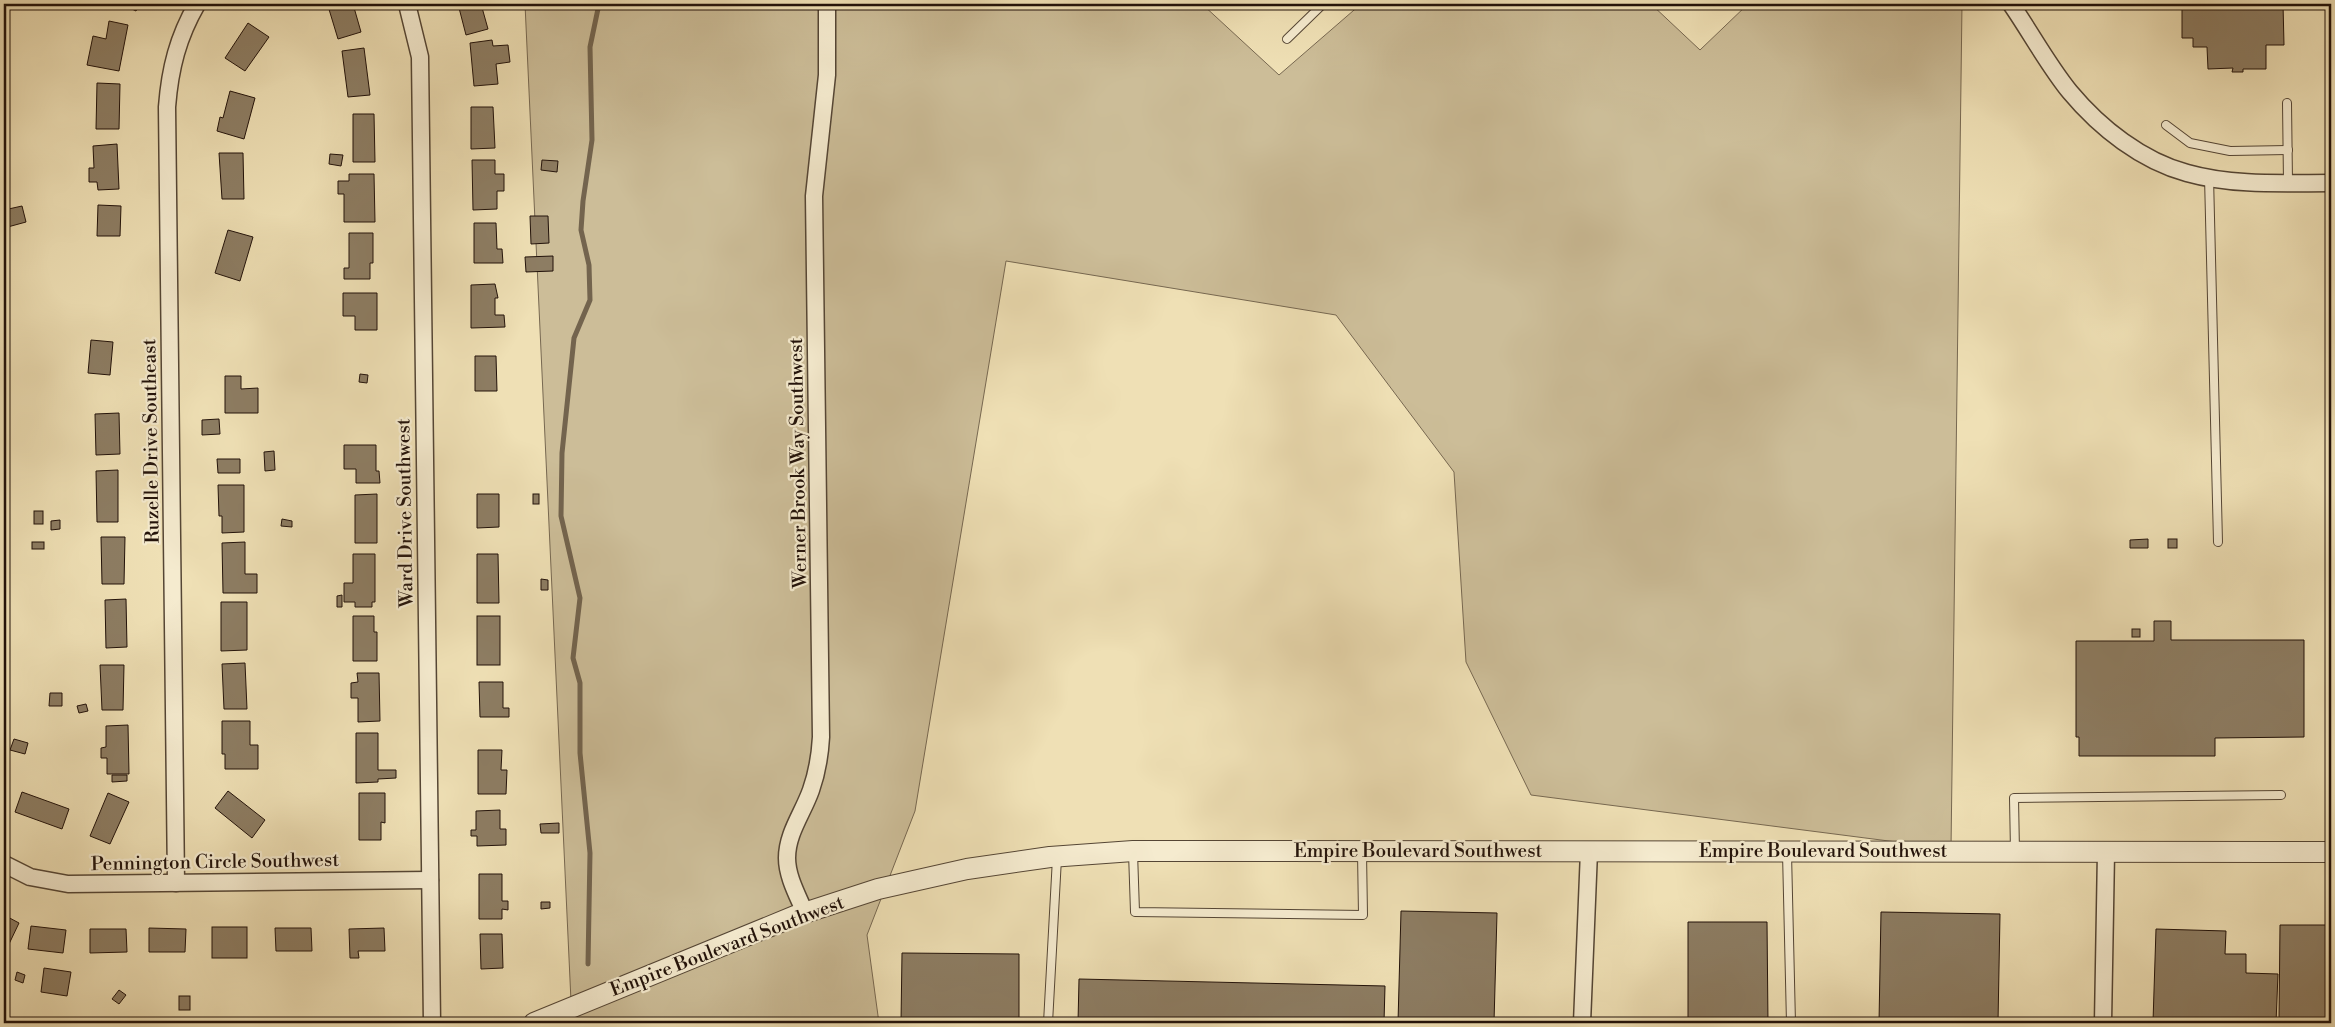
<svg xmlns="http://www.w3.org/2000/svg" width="2335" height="1027" font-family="'Libre Bodoni',serif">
  <rect width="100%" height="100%" fill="#efe0b5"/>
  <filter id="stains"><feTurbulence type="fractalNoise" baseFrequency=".004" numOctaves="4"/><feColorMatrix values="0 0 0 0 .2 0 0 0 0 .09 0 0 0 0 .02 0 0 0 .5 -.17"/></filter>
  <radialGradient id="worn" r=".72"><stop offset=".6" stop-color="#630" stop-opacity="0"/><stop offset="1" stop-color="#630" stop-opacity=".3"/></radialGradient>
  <!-- green -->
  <path fill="#ccbd98" stroke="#776851" d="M525,4H1202L1279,75L1361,4H1651L1700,50L1748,4H1962L1951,849L1531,795L1466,662L1454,472L1336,315L1006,261L915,811L867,935L879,1023H572Z"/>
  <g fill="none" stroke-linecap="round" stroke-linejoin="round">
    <!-- stream -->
    <path stroke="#73644e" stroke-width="5" d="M588,964L590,853L580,753V683L573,658L580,598L561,516L562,453L574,338L590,300L589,265L581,230L583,201L592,140L590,47L599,4"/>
  </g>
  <!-- building -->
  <g fill="#8d7d63" stroke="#22120a">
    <path d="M122,4H140L136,11Z"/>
    <path d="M335,4H353L361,32L338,39L328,6Z"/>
    <path d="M458,4H481L488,29L466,35Z"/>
    <path d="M2170,4H2283L2284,45H2266V69H2243V72H2232L2233,68L2208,69L2207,47H2193V38H2182V6H2170Z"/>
    <path d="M109,21L128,25L119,71L87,65L93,36L106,39Z"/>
    <path d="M248,23L269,37L245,71L225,58Z"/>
    <path d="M492,40L493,46L508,45L510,62L496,64L498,84L474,86L470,43Z"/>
    <path d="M364,48L370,95L348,97L342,51Z"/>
    <path d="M97,83L120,84L119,129H96Z"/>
    <path d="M230,91L255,98L244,139L217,131L220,117L223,118Z"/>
    <path d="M471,107H493L495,148L471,149Z"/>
    <path d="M353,114H374L375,162H353Z"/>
    <path d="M117,144L119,189L98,190L97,182H89V168H94L93,146Z"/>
    <path d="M219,153H243L244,199H222Z"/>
    <path d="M330,154L343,155L341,166L329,164Z"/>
    <path d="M472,160H495V174H504V191H497V209L473,210Z"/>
    <path d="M542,160L558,161L557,172L541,170Z"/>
    <path d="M349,174H374L375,222H344V194H338V181H349Z"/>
    <path d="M98,205L121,206L120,236H97Z"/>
    <path d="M22,206L26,222L4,228V210Z"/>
    <path d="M530,216H548L549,243L531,244Z"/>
    <path d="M474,223H496L497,249H502L503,263H474Z"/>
    <path d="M228,230L253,237L240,281L215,273Z"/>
    <path d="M349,233H373V263H370V279H344V268H349Z"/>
    <path d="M553,256V271L526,272L525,257Z"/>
    <path d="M495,284L498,298H495V315H504L505,327L471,328V285Z"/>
    <path d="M343,293H377V330H355V316H343Z"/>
    <path d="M91,340L113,342L110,375L88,373Z"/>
    <path d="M475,356H496L497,391H475Z"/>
    <path d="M360,374L368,375L367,383L359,382Z"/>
    <path d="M225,376H241V389L258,388V413H225Z"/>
    <rect x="4" y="409" width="2" height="28"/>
    <path d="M119,413L120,454L96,455L95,414Z"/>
    <path d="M219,419L220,434L202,435V420Z"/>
    <path d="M344,445H376V471H379L380,483H356V469H344Z"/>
    <path d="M274,451L275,470L265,471L264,452Z"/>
    <path d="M217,459H240V473H218Z"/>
    <path d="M118,470V522H97L96,471Z"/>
    <path d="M218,485H244V532L222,533V516H219Z"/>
    <path d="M377,494V543H355V495Z"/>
    <path d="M477,494H499V527L477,528Z"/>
    <rect x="533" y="494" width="6" height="10"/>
    <rect x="34" y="511" width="9" height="13"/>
    <path d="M282,519L292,521V527L281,526Z"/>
    <path d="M60,520V529L51,530V521Z"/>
    <path d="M101,537H125L124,584H102Z"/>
    <path d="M2148,539V548H2130V540Z"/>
    <rect x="2168" y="539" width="9" height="9"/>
    <rect x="32" y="542" width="12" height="7"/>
    <path d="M245,542V574H257V593H223L222,543Z"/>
    <path d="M353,554H375V602H372V607H355V602H344V583H353Z"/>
    <path d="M477,554H498L499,603H477Z"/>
    <path d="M541,579L548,580V590H541Z"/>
    <path d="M342,595V607H337V596Z"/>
    <path d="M126,599L127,647L106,648L105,600Z"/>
    <path d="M221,602H247V650L221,651Z"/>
    <path d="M353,616H374V632H377V661H353Z"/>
    <rect x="477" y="616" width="23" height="49"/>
    <path d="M2154,621H2171V640H2304V737L2215,738V756H2079V737H2076V641H2154Z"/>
    <rect x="2132" y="629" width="8" height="8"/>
    <rect x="2326" y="657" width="5" height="83"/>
    <path d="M245,663L247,709H224L222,664Z"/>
    <path d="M100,665H124L123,710H102Z"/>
    <path d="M357,673H379L380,721L358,722V698H351V683L358,682Z"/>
    <path d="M479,682H503V708H509V717H480Z"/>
    <path d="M50,693H62V706H49Z"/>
    <path d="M86,704L88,711L79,713L77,706Z"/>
    <path d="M222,721H250V745H258V769H225V754H222Z"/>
    <path d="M128,725L129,774H107V758H101V748L106,747V726Z"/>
    <path d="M356,733H378V770H396V778L378,779V782L356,783Z"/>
    <path d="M14,739L28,743L25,754L10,750Z"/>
    <path d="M478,750H502L501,770H507L506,794H478Z"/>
    <path d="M112,775H127V781L112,782Z"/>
    <path d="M228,791L265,820L252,838L215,808Z"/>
    <path d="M22,792L69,809L62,829L15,812Z"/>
    <path d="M108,793L129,802L110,844L90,836Z"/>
    <path d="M359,793H385V823L381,822V840H359Z"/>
    <path d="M500,810V829H506V845L477,846V836H471V830H476V811Z"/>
    <path d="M559,823V833H541L540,824Z"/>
    <path d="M479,874H502V901H508V910L502,909V919H479Z"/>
    <path d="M541,902H550V908L541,909Z"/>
    <path d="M1401,911L1497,913L1494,1023H1398Z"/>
    <path d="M1881,912L2000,914L1998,1023H1879Z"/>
    <path d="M4,915L19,923L9,944L4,941Z"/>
    <path d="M1688,922H1767L1768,1023H1688Z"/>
    <path d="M2280,925H2331V1023H2279Z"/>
    <path d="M31,926L66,930L63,953L28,949Z"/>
    <rect x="212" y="927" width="35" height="31"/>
    <path d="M149,928L186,929L185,952H149Z"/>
    <path d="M275,928H311L312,951H276Z"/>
    <path d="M384,928L385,951H358L359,958H350L349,929Z"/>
    <path d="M90,929H126L127,952L90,953Z"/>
    <path d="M2156,929L2226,931L2225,954H2246V973L2278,974L2276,1023L2153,1022Z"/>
    <path d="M480,934H502L503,968L481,969Z"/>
    <path d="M902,953L1019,954V1023H901Z"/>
    <path d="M44,968L71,972L67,996L41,992Z"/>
    <path d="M17,972L25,975L23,983L15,980Z"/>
    <path d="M1079,979L1385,986L1384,1023H1078Z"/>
    <path d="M119,990L126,995L119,1004L112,999Z"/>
    <rect x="179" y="996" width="11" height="14"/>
  </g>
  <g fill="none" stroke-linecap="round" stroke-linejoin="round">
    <!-- service casing -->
    <g stroke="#554635" stroke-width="10">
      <g id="service">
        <path d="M1287,39L1323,4"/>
        <path d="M2287,103L2288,182"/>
        <path d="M2166,125L2190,143L2230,151L2288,150"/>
        <path d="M2209,177L2218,542"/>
        <path d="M1133,852L1135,912L1363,915L1362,853"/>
        <path d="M2015,852L2014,798L2281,795"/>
        <path d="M1787,853L1791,1023"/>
        <path d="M1048,1023L1057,858"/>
      </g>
    </g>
    <!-- minor casing -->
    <g stroke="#554635" stroke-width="19">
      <g id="minor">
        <path d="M407,4L420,57L432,1023"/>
        <path d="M2011,4C2031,33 2048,65 2070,92C2100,128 2142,161 2187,173C2233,186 2284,183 2331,183"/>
        <path d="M4,864L30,877L68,884L430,880"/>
        <path d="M176,883L167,107C170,68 178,37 197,4"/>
        <path d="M805,913C798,896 787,877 787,858C787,833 803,813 811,790C817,773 820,755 821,737L814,196L827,75V4"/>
        <path d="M1582,1023L1589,851"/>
        <path d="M2103,1023L2106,852"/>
      </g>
    </g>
    <!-- tertiary casing -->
    <g stroke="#554635" stroke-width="22">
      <path id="tertiary" d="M534,1023L795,916L878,889L967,869L1050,857L1133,851L2331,852"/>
    </g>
    <!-- service -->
    <use href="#service" stroke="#f5ebcf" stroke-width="8"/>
    <!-- minor -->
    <use href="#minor" stroke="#f5ebcf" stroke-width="16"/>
    <!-- tertiary -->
    <use href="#tertiary" stroke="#f5ebcf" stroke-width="20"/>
  </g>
  <g text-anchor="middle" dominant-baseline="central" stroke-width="4.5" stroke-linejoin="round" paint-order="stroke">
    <!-- street labels -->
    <g font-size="19" fill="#22120a" stroke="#f5ebcf">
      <text transform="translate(151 441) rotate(-91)">Ruzelle Drive Southeast</text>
      <text transform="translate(798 463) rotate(-91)">Werner Brook Way Southwest</text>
      <text transform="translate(405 513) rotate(-91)">Ward Drive Southwest</text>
      <text x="1418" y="851">Empire Boulevard Southwest</text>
      <text x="1823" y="851">Empire Boulevard Southwest</text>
      <text transform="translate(215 862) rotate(-1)">Pennington Circle Southwest</text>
      <text transform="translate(727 946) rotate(-21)">Empire Boulevard Southwest</text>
    </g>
  </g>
  <!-- margin -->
  <rect width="2335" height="1027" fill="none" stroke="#efe0b5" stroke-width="20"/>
  <rect x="5" y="5" width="2325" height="1017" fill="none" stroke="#22120a" stroke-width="2.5"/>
  <rect x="10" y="10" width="2315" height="1007" fill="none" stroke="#22120a"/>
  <rect width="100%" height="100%" filter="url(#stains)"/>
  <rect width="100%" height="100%" fill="url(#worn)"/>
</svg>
